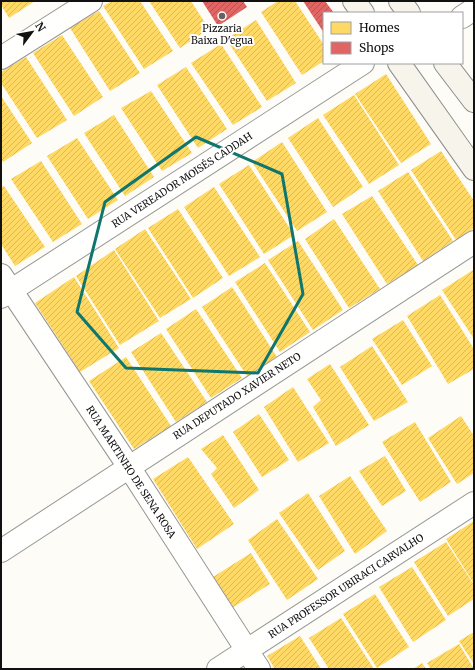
<svg xmlns="http://www.w3.org/2000/svg" width="475" height="670" font-family="Merriweather,serif">
  <defs>
    <pattern id="homes-hatch" width="6" height="6" patternUnits="userSpaceOnUse"><rect width="6" height="6" fill="#ffd966"/><path d="M-1 1l2-2M0 6l6-6M5 7l2-2" fill="none" stroke="#dab957"/></pattern>
    <pattern id="shops-hatch" width="6" height="6" patternUnits="userSpaceOnUse"><rect width="6" height="6" fill="#e06666"/><path d="M-1 1l2-2M0 6l6-6M5 7l2-2" fill="none" stroke="#b45353"/></pattern>
  </defs>
  <rect width="100%" height="100%" fill="#fdfcf7"/>
  <!-- homes -->
  <g fill="url(#homes-hatch)">
    <path d="M1,1H35L9,18L1,5Z"/>
    <path d="M112,1H140L173,51L144,69L103,6Z"/>
    <path d="M149,1H191L209,29L180,48Z"/>
    <path d="M278,1H295L324,45V61L302,75L261,12Z"/>
    <path d="M99,11L140,73L110,91L70,28Z"/>
    <path d="M256,20L296,83L267,101L226,39Z"/>
    <path d="M62,35L103,97L74,116L33,53Z"/>
    <path d="M221,44L262,107L233,125L191,63Z"/>
    <path d="M26,57L67,120L37,138L1,83V72Z"/>
    <path d="M186,67L227,129L198,148L157,85Z"/>
    <path d="M386,74L431,144L401,163L355,94Z"/>
    <path d="M151,91L192,153L162,171L121,108Z"/>
    <path d="M354,95L399,165L369,184L323,115Z"/>
    <path d="M1,96L32,143L3,162L1,159Z"/>
    <path d="M114,115L154,177L125,196L84,133Z"/>
    <path d="M318,118L363,187L333,207L288,138Z"/>
    <path d="M77,138L118,200L88,219L47,156Z"/>
    <path d="M282,142L327,212L297,231L252,162Z"/>
    <path d="M441,151L474,201V228L456,240L411,170Z"/>
    <path d="M41,161L82,224L53,242L11,179Z"/>
    <path d="M249,165L294,235L264,254L219,184Z"/>
    <path d="M408,172L453,241L423,261L378,191Z"/>
    <path d="M4,186L45,247L15,266L1,244V187Z"/>
    <path d="M214,187L260,257L229,276L184,207Z"/>
    <path d="M372,196L418,265L387,284L342,214Z"/>
    <path d="M178,209L223,278L193,298L148,228Z"/>
    <path d="M334,219L380,289L349,308L305,239Z"/>
    <path d="M145,229L191,299L160,318L115,249Z"/>
    <path d="M298,241L343,310L313,330L268,260Z"/>
    <path d="M114,250L159,321L120,345L76,276Z"/>
    <path d="M265,263L310,332L280,352L235,282Z"/>
    <path d="M473,270L474,271V339L442,290Z"/>
    <path d="M74,277L119,348L80,372L35,303Z"/>
    <path d="M232,287L277,357L247,376L202,307Z"/>
    <path d="M440,295L474,349V369L448,384L407,316Z"/>
    <path d="M196,309L242,378L211,398L166,329Z"/>
    <path d="M403,320L432,366L402,385L372,339Z"/>
    <path d="M161,333L207,402L176,422L131,352Z"/>
    <path d="M372,346L408,402L374,421L340,367Z"/>
    <path d="M126,357L171,426L134,449L89,381Z"/>
    <path d="M330,364L369,425L336,446L313,407L321,400L307,379Z"/>
    <path d="M293,387L329,443L298,462L264,407Z"/>
    <path d="M259,414L289,460L262,477L233,432Z"/>
    <path d="M461,416L474,436V473L457,484L428,438Z"/>
    <path d="M415,422L451,482L420,502L382,442Z"/>
    <path d="M223,435L259,490L234,508L211,474L217,468L201,449Z"/>
    <path d="M385,456L406,491L382,506L359,471Z"/>
    <path d="M188,457L234,524L197,549L153,479Z"/>
    <path d="M350,476L387,531L355,554L319,496Z"/>
    <path d="M308,493L345,551L318,570L279,513Z"/>
    <path d="M277,519L318,579L287,600L248,540Z"/>
    <path d="M474,521V584L446,539Z"/>
    <path d="M446,542L474,585V599L448,616L414,562Z"/>
    <path d="M251,553L270,584L232,608L213,577Z"/>
    <path d="M412,567L446,620L413,642L379,587Z"/>
    <path d="M375,594L409,647L377,668L343,614Z"/>
    <path d="M341,618L374,669H329L309,638Z"/>
    <path d="M474,632V664L459,641Z"/>
    <path d="M300,636L321,669H275L267,656Z"/>
    <path d="M459,644L474,669H431L427,663Z"/>
    <path d="M422,663L426,669H413Z"/>
  </g>
  <!-- shops -->
  <g fill="url(#shops-hatch)">
    <path d="M202,1H243L247,7L218,26Z"/>
    <path d="M303,1H325L334,13H324V33Z"/>
  </g>
  <g fill="none" stroke-linecap="round" stroke-linejoin="round">
    <!-- street casing -->
    <g stroke="#979795" stroke-width="24">
      <g id="street">
        <path d="M462,17L474,9"/>
        <path d="M1,58L91,1"/>
        <path d="M1,275L129,467L259,669"/>
        <path d="M1,297L363,63"/>
        <path d="M1,551L474,242"/>
        <path d="M218,669L474,503"/>
      </g>
    </g>
    <!-- secondary casing -->
    <g stroke="#8e8d8b" stroke-width="24">
      <g id="secondary">
        <path d="M354,1L363,13"/>
        <path d="M400,1L409,13"/>
        <path d="M399,63L474,169"/>
        <path d="M445,63L474,101"/>
      </g>
    </g>
    <!-- street -->
    <use href="#street" stroke="#fffffe" stroke-width="22"/>
    <!-- secondary -->
    <use href="#secondary" stroke="#f6f4eb" stroke-width="22"/>
  </g>
  <!-- marked area -->
  <path fill="none" stroke="#0f766e" stroke-width="3" stroke-linejoin="round" d="M196,137L282,174L303,294L258,373L126,368L77,312L105,202Z"/>
  <!-- markers -->
  <circle fill="#646362" stroke="#fff" stroke-width="1.5" cx="222" cy="16" r="4"/>
  <g text-anchor="middle" dominant-baseline="central" stroke-width="4" stroke-linejoin="round" paint-order="stroke">
    <!-- poi labels -->
    <g font-size="10" fill="#111" stroke="#fff">
      <text x="222" y="28">Pizzaria<tspan x="222" dy="12">Baixa D'egua</tspan></text>
    </g>
    <!-- street labels -->
    <g font-size="10" fill="#111" stroke="#fff">
      <text transform="translate(182 180) rotate(-33)">RUA VEREADOR MOISÉS CADDAH</text>
      <text transform="translate(237 396) rotate(-33)">RUA DEPUTADO XAVIER NETO</text>
      <text transform="translate(131 472) rotate(57)">RUA MARTINHO DE SENA ROSA</text>
      <text transform="translate(346 586) rotate(-33)">RUA PROFESSOR UBIRACI CARVALHO</text>
    </g>
  </g>
  <!-- border -->
  <rect width="475" height="670" fill="none" stroke="#111111" stroke-width="4"/>
  <!-- legend -->
  <rect x="323" y="12" width="140" height="52" fill="#ffffff" stroke="#a0a0a0"/>
  <rect x="331" y="22" width="20" height="12" fill="#ffd966" stroke="#a0a0a0"/>
  <text x="359" y="32" font-size="12" fill="#111111">Homes</text>
  <rect x="331" y="42" width="20" height="12" fill="#e06666" stroke="#a0a0a0"/>
  <text x="359" y="52" font-size="12" fill="#111111">Shops</text>
  <!-- north arrow -->
  <g transform="translate(32 32) rotate(58)" stroke="#ffffff" stroke-width="3" paint-order="stroke">
  <path d="M0-3L7 15L0 10L-7 15Z" fill="#111111"/>
  <text y="-6" font-size="11" font-weight="bold" text-anchor="middle" fill="#111111">N</text>
  </g>
</svg>
